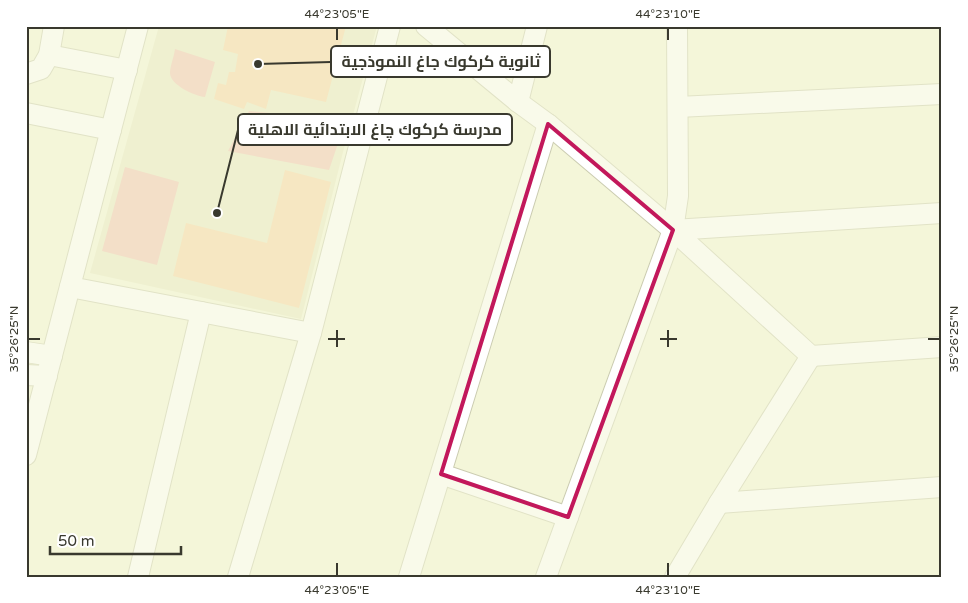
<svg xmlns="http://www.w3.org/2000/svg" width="968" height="603" font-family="'Varela Round',Cairo,sans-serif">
  <rect width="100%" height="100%" fill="#f4f6d9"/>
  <!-- built -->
  <path fill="#e8e9c6" d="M159,26H377L343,152L301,319L90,273Z"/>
  <!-- green -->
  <g fill="#f1c4b3">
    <path d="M175,49L215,62L205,97C195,96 170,85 170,73C170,66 174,57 175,49Z"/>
    <path d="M249,111L346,120L329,170L228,151Z"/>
    <path d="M125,167L179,182L157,265L102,251Z"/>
  </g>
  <!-- building -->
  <g fill="#f8d6a6">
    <path d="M228,26H346L326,102L271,90L266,109L247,102L244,109L214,99L218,83L226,85L229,72H235L238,54L223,50Z"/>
    <path d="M285,170L331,182L299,308L173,276L186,223L267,243Z"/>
    <path d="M26,278L28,281V292H26Z"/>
  </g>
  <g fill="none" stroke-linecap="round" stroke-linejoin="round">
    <!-- minor casing -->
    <g stroke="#cbccb1" stroke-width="22">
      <g id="minor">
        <path d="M426,26L518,102L548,124L673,230L811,356L942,347"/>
        <path d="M49,55L127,70"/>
        <path d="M26,74L41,69L49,55L54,26"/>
        <path d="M518,102L537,26"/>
        <path d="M678,107L942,94"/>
        <path d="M26,113L111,130"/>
        <path d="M673,230L942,213"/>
        <path d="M70,287L311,333"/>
        <path d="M26,352L52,356"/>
        <path d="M26,375L47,376"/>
        <path d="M26,455L138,26"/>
        <path d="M441,474L568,517"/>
        <path d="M719,503L942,487"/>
        <path d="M138,577L201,312"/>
        <path d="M238,577L311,333L390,26"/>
        <path d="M409,577L548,124"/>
        <path d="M546,577L673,230L678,196L677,26"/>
        <path d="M675,577L719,503L811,356"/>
      </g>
    </g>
    <!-- minor -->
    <use href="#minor" stroke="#fff" stroke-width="20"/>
  </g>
  <!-- marked area -->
  <path d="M0 0H968V603H0ZM548,124L673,230L568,517L441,474Z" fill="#f4f6d9" fill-opacity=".55" fill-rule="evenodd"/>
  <path fill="none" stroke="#c2185b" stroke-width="4" stroke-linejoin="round" d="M548,124L673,230L568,517L441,474Z"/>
  <!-- ticks -->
  <path fill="none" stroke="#39392e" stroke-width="2" d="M337,28V40M668,28V40M337,330V347M668,330V347M28,339H40M328,339H345M660,339H677M928,339H940M337,563V576M668,563V576"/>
  <!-- callouts -->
  <path fill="none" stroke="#39392e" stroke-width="2" d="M258 64L331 62M217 213L238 130"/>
  <g fill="#39392e" stroke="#fff" stroke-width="2">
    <circle cx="258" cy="64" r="5"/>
    <circle cx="217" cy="213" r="5"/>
  </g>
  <g fill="#fff" stroke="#39392e" stroke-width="2">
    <rect x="331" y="46" width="219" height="31" rx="5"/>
    <rect x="238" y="114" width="274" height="31" rx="5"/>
  </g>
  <g font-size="16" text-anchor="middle" font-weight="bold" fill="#39392e">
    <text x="441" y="67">ثانوية كركوك جاغ النموذجية</text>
    <text x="375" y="135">مدرسة كركوك چاغ الابتدائية الاهلية</text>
  </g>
  <!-- border -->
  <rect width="968" height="603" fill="none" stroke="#ffffff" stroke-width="55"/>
  <!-- scale -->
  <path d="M50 546v8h131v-8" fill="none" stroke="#39392e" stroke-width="2.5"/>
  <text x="58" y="546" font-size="15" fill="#39392e" stroke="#ffffff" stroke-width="4" paint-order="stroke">50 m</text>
  <rect x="28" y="28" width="912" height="548" fill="none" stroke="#39392e" stroke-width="2"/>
  <g font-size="12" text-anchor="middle" fill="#39392e">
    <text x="337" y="18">44°23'05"E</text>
    <text x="668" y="18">44°23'10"E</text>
    <text transform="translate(14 339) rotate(-90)" y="4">35°26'25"N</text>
    <text transform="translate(954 339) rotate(-90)" y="4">35°26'25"N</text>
    <text x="337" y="594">44°23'05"E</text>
    <text x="668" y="594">44°23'10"E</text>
  </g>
</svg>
